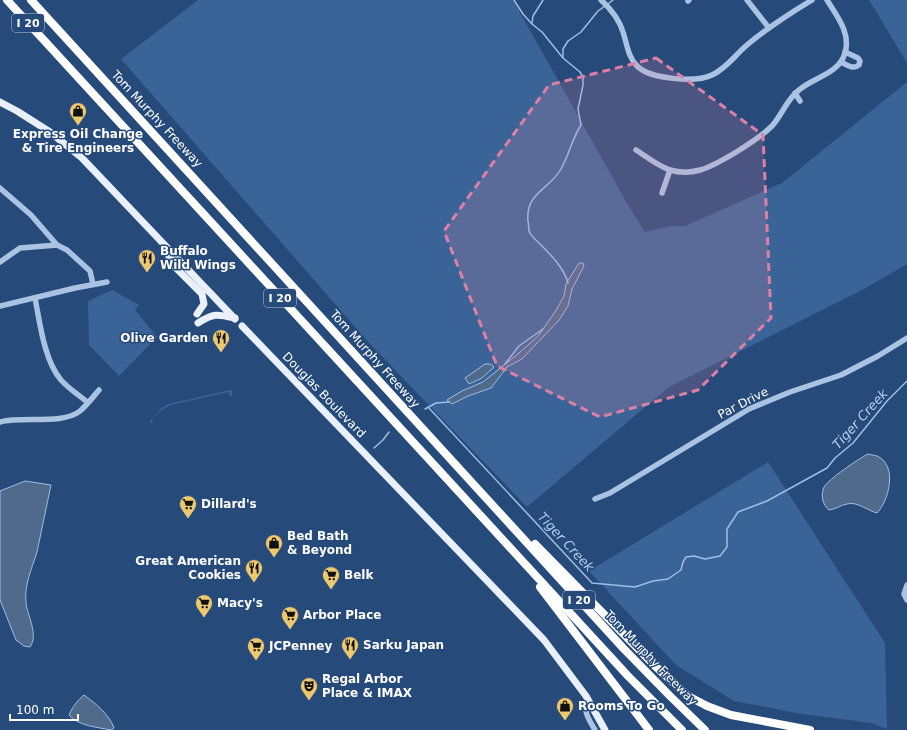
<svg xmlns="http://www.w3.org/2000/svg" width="907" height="730" font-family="'DejaVu Sans',sans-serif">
  <rect width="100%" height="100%" fill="#264a7a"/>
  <!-- green -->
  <g fill="#3a6497">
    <path d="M198,0H513L628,205L645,232L671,226H685L782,183L907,82V264L864,289L669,387L527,507L370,344L121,59Z"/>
    <path d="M869,0H907V63L874,8Z"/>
    <path d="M112,290L139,305L135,310L157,337L119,376L89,345L88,301Z"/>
    <path d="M230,390L232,391V396H230L229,392L170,405L159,412L151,419L153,422V423H150V421C155,414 161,408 168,404Z"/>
    <path d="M768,462L885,643L887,729L871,723L802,714L734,701L676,665L589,571Z"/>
  </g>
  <!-- water -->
  <g fill="#506a8c" stroke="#9ebee4">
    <path d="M579,263H583L584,266L572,289L568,306L560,319L539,341L522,359L507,367L491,388L468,396L452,404L447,400L462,391L483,382L519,353L538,336L555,312L564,296L566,284Z"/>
    <path d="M485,364H490L494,367L482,378L469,384L465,378Z"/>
    <path d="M868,454C871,455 875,455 877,456C898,465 889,501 877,513C868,511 857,501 847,504C841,505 836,509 829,510C823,505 820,496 824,487C829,479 858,459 868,454Z"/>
    <path d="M25,481L51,485C46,507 42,530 37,552C32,568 24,585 26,602C27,616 39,634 30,647L24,646L16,640L0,600V491Z"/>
    <path d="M84,695C96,704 109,714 114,728L111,730C97,727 78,726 69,715C73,706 77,701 84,695Z"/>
  </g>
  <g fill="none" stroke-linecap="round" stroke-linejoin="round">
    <!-- stream -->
    <g stroke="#9ebee4" stroke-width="1.5">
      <path d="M514,0L523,14L532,24L542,32L563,58L580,72L583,77V85L578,109L581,125C572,139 569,155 561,169C550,189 525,193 528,221C529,224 528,230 530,233C532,237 537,241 540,244C551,255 564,268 568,283"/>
      <path d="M608,4L613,0"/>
      <path d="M532,23L533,16L543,0"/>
      <path d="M563,57V49L568,41L581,32L598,11L605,6"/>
      <path d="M505,364L519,346L543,329"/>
      <path d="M428,407L592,583L635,587L653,581L668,579L681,570L683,562L686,557L694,556L705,559L720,556L727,547V529L738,512L767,501L827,468L835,458L853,443L887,401L907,381"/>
      <path d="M425,409L436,403L449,402"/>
      <path d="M374,448L383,440L389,432"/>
    </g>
    <!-- minor -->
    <g stroke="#aac3e3" stroke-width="5.5">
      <path d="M601,0C611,9 619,19 623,32C627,44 628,57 637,66C650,79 695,83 712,75C727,68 735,55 747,45C767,28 789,14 812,0"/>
      <path d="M747,0L769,28"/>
      <path d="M688,1L689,0"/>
      <path d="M841,62C847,65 853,70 859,65L860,61L858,58L845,52"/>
      <path d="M795,93L800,101"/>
      <path d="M636,150C647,157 658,166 670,170C680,173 690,173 700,170C718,165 759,139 772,126C782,115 787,99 799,90C814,77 839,74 845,53C851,33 837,16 827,0"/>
      <path d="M0,188L31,215L57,245"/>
      <path d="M662,193L670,170"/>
      <path d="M0,262L20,248L57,245L67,250L90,271L93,284"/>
      <path d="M35,298C40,323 44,360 61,380C69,389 79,395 87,402"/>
      <path d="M0,306L75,288L107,282"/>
      <path d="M0,422C22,416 63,425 80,411C87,405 93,397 99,390"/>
      <path d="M595,499L610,493L749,409L790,392L841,375L878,356L907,338"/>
      <path d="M907,585L904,594L907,600"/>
      <path d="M588,699C582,710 589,720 595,730"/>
    </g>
    <!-- major -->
    <g stroke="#e9f0fc" stroke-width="7">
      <path d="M0,102L17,111L50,132L82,158L235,319"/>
      <path d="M165,247L172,264L202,294L204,304L197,314"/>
      <path d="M198,323C214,313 217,314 235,318"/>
      <path d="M242,326L544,640L586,696L605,730"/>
    </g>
    <!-- highway -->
    <g stroke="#fff" stroke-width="8">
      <path d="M7,0L628,676L682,730"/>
      <path d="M31,0L624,649L670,696L705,730"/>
      <path d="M535,544L654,665L688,696L707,706L731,715L810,730"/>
      <path d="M540,587L649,730"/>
    </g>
  </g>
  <!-- marked area -->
  <path fill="#dd80a5" fill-opacity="0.2" stroke="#dd80a5" stroke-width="3" stroke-dasharray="8 5" stroke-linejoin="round" d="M656,58L763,135L771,318L698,390L600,417L497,366L444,231L549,85Z"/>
  <!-- icons -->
  <defs>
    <g id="shop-pin" transform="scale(0.9)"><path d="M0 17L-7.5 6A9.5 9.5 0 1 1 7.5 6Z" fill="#ecc86f" stroke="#264a7a"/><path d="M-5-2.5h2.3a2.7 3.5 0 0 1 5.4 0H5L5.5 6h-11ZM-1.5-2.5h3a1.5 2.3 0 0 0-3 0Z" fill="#111"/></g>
    <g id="restaurant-pin" transform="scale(0.9)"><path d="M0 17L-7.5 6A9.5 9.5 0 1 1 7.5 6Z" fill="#ecc86f" stroke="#264a7a"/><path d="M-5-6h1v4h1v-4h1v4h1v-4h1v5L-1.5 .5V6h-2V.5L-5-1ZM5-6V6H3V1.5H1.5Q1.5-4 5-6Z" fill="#111"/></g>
    <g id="supermarket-pin" transform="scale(0.9)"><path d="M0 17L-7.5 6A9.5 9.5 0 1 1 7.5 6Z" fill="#ecc86f" stroke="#264a7a"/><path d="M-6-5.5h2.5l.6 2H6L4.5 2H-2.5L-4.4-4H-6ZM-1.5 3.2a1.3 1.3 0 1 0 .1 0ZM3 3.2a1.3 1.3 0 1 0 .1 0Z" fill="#111"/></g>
    <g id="theatre-pin" transform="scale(0.9)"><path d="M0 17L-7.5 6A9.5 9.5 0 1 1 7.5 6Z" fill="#ecc86f" stroke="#264a7a"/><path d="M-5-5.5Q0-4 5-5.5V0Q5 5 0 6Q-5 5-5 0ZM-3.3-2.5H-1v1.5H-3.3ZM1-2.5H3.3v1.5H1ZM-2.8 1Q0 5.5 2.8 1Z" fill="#111"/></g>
  </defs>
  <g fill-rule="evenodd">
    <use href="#shop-pin" x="78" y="111"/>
    <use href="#restaurant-pin" x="147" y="258"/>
    <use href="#restaurant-pin" x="221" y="338"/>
    <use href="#supermarket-pin" x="188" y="504"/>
    <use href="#shop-pin" x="274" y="543"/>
    <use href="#restaurant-pin" x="254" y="568"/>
    <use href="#supermarket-pin" x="331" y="575"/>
    <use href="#supermarket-pin" x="204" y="603"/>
    <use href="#supermarket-pin" x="290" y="615"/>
    <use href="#restaurant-pin" x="350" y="645"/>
    <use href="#supermarket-pin" x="256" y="646"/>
    <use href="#theatre-pin" x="309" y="686"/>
    <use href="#shop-pin" x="565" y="706"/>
  </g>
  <g text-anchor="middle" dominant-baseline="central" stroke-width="3" stroke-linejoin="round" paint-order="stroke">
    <!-- shield labels -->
    <g fill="#264a7a" stroke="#bec9d7" stroke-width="1">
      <rect x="12" y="14" width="32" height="18" rx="3"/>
      <rect x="264" y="289" width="32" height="18" rx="3"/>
      <rect x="563" y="591" width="32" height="18" rx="3"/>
    </g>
    <g font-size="11" font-weight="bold" fill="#fff">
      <text x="28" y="23">I 20</text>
      <text x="280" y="298">I 20</text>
      <text x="579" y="600">I 20</text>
    </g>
    <!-- street labels -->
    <g font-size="12" fill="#fff" stroke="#264a7a">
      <text transform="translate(157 119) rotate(47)">Tom Murphy Freeway</text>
      <text transform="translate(375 359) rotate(48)">Tom Murphy Freeway</text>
      <text transform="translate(324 395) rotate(46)">Douglas Boulevard</text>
      <text transform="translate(743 403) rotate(-27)">Par Drive</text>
      <text transform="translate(651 658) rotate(46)">Tom Murphy Freeway</text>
    </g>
    <!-- poi labels -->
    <g font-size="12" font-weight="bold" fill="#fff" stroke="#264a7a" text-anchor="start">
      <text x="78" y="134" text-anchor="middle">Express Oil Change<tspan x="78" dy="14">&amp; Tire Engineers</tspan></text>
      <text x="160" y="251">Buffalo<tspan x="160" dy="14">Wild Wings</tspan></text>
      <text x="208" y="338" text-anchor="end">Olive Garden</text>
      <text x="201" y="504">Dillard's</text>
      <text x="287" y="536">Bed Bath<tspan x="287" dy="14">&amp; Beyond</tspan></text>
      <text x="241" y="561" text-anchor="end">Great American<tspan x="241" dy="14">Cookies</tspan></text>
      <text x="344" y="575">Belk</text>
      <text x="217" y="603">Macy's</text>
      <text x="303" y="615">Arbor Place</text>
      <text x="363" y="645">Sarku Japan</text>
      <text x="269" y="646">JCPenney</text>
      <text x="322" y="679">Regal Arbor<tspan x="322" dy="14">Place &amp; IMAX</tspan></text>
      <text x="578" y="706">Rooms To Go</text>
    </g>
    <!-- water labels -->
    <g font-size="13" font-style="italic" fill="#b5cdeb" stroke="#264a7a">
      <text transform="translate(860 419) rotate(-48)">Tiger Creek</text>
      <text transform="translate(566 542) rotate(47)">Tiger Creek</text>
    </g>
  </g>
  <!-- scale -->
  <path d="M10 714v6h68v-6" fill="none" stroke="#ffffff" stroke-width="2"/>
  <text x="16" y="714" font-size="12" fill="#ffffff" stroke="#264a7a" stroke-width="3" paint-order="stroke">100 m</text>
</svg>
